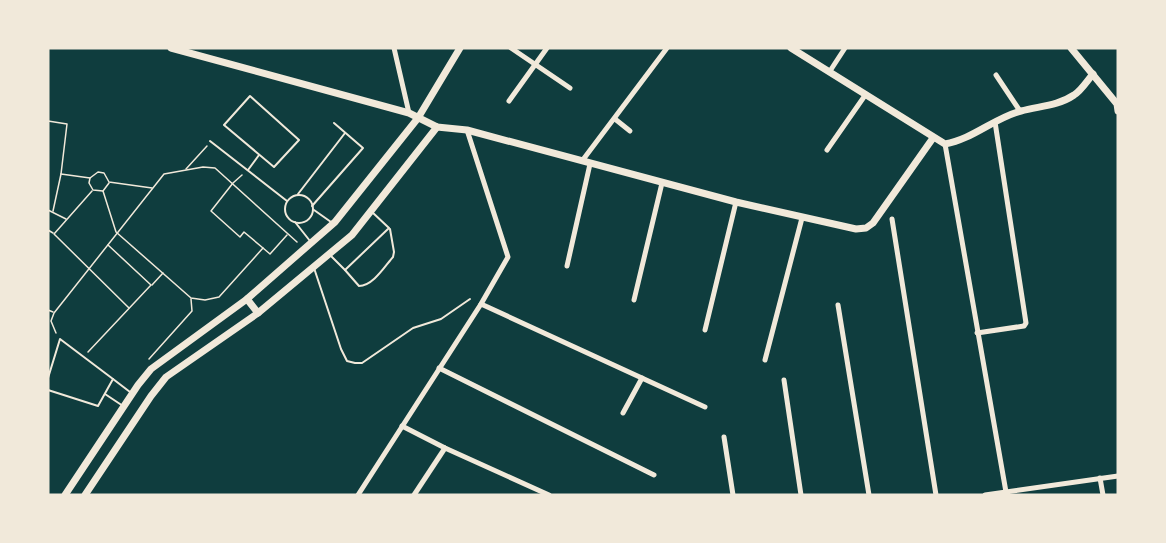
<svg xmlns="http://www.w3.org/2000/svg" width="1166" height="543" font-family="'Space Grotesk',sans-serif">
  <rect width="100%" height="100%" fill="#0f3d3e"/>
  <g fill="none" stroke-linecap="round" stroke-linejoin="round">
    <!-- path -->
    <g stroke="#f1e9da" stroke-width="1.5">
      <path d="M48,121L67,124L61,174L53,211"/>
      <path d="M186,169L207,146"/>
      <path d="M61,174L90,178L89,183L93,190L103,191L116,232L191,298L205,300L219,297L263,248L270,254L287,235"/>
      <path d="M242,175L233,183L211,211L240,237L244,232L263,248"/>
      <path d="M90,178L98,172L104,173L109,182L152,188"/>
      <path d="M92,191L54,234L129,308"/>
      <path d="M103,191L109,183"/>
      <path d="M48,210L66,219"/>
      <path d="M48,230L53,233"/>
      <path d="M152,285L163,273"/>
      <path d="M48,310L53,312"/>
      <path d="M56,333L51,321L54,313L164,174L203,167L215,168L297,242"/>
      <path d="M88,352L151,285L108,245"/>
      <path d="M149,359L192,311L191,299"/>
    </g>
    <!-- service -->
    <g stroke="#f1e9da" stroke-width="2">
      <path d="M250,96L299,140L274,167L224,125Z"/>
      <path d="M210,141L287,201"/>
      <path d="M248,170L259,155"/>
      <path d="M298,194L345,133"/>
      <circle cx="299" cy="209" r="14"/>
      <path d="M312,206L363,148L334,123"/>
      <path d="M314,210L331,222"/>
      <path d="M295,222L310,241"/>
      <path d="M330,255L345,270L389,228L372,212"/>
      <path d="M314,268L341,349L347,361L355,363H362L413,328L441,319L470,299"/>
      <path d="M345,270L359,286C373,286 385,266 393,257L394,252L390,229"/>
      <path d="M48,378L60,339L113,379L98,406L48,390"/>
      <path d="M113,379L130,392"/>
      <path d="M105,394L123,406"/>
    </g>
    <!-- minor -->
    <g stroke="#f1e9da" stroke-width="5">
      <path d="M394,48L409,113"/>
      <path d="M511,48L570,88"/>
      <path d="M830,71L845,48"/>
      <path d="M996,75L1020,111"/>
      <path d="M509,101L547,48"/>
      <path d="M615,119L630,131"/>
      <path d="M945,144L1006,492"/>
      <path d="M827,150L866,94"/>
      <path d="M582,161L667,48"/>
      <path d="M892,219L936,495"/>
      <path d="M567,266L590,164"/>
      <path d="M634,300L662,183"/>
      <path d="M481,304L705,407"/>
      <path d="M838,305L869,495"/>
      <path d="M705,330L736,202"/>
      <path d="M977,333L1024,326L1026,323L995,122"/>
      <path d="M765,360L802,218"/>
      <path d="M439,368L654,475"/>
      <path d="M784,380L801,495"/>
      <path d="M623,413L642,378"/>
      <path d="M402,426L445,448L549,495"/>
      <path d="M724,437L733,495"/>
      <path d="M1100,478L1103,495"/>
      <path d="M358,495L481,304L508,257L467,130"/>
      <path d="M414,495L445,448"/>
      <path d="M985,495L1118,476"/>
    </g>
    <!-- tertiary -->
    <g stroke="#f1e9da" stroke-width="7">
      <path d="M171,48L409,113L437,127L467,130L736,202L856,229L866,228L873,223L933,138"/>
      <path d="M791,48L945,144C973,139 994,118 1021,111C1039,106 1058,106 1074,95C1081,91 1087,81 1093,74"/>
      <path d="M1071,48L1117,104L1118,111"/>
      <path d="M247,299L258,313"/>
      <path d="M65,495L138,385L151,369L247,299L335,222L418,118L460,48"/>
      <path d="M85,495L151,396L166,377L258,313L352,235L437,127"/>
    </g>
  </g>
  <!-- border -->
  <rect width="1166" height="543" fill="none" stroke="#f1e9da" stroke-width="99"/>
</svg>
